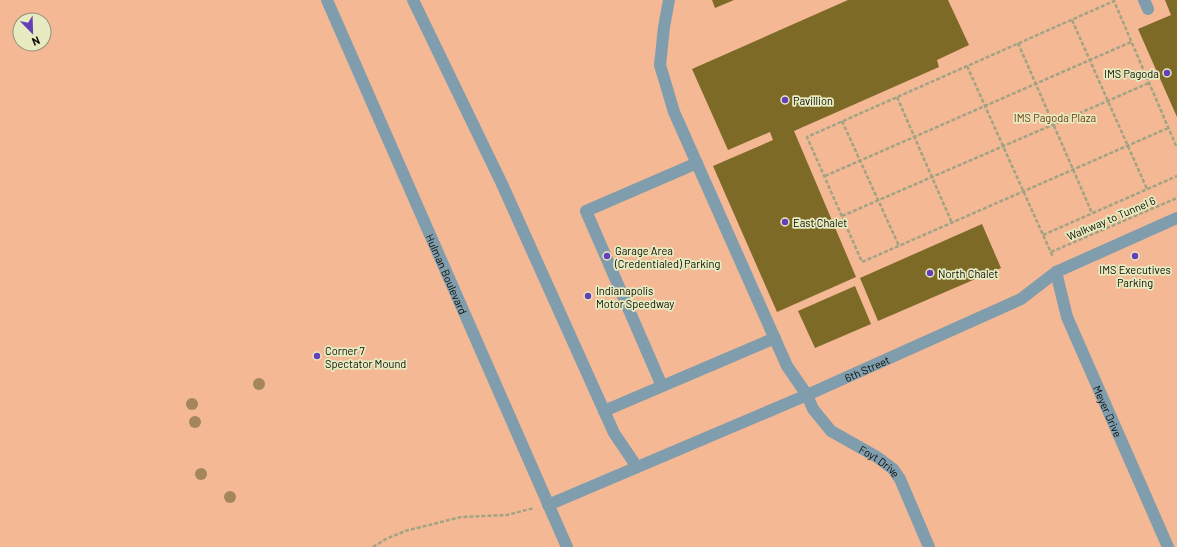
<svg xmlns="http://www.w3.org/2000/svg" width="1177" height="547" font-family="Barlow,sans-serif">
  <rect width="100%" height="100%" fill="#e7ebc1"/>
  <!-- green -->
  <path fill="#f4b894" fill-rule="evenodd" d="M0,0H1177V547H0ZM20,20H44V44H20Z"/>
  <!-- building -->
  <g fill="#7e6a27">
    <path d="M712,0H734L715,8Z"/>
    <path d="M848,0H948L969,45L937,60L939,67L794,131L856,277L777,312L713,166L773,140L770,132L728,150L692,69Z"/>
    <path d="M1165,0H1177V117L1138,29L1171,15Z"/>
    <path d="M982,224L1001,268L878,321L860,278Z"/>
    <path d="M855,286L871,324L815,348L798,311Z"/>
  </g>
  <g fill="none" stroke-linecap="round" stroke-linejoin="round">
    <!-- path -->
    <g stroke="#a1a484" stroke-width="2.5" stroke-dasharray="4 2" stroke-linecap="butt">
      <path d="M1072,20L1147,189"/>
      <path d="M1018,43L1092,213"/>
      <path d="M967,66L1053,257"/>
      <path d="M897,97L952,223"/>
      <path d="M842,121L899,246"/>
      <path d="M1168,128L862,262L807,137L1114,1L1177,148"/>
      <path d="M825,176L1131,42"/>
      <path d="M842,216L1149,83"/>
      <path d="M1043,235L1177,176"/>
      <path d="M1051,252L1177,198"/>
      <path d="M373,547L386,539L405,531L461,517L507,515L534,508"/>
    </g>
    <!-- minor -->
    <g stroke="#809dad" stroke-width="12">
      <path id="s1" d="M327,0L567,547"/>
      <path d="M413,0L502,184L614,433L637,467"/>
      <path id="s2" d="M669,0L664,27L660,65L674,112L787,366L807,395L813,409L831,431L877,457L893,469L900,479L929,547"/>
      <path d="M1144,0L1148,9"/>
      <path id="s3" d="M1056,272L1067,317L1168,547"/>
      <path d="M662,386L586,211L697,163"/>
      <path d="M604,411L775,338"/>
      <path id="s4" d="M548,505L807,395L1021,299L1056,272L1177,218"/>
    </g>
  </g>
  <!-- trees -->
  <g fill="#a3865b">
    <circle cx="259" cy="384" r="6"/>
    <circle cx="192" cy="404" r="6"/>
    <circle cx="195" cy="422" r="6"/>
    <circle cx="201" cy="474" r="6"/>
    <circle cx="230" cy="497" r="6"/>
  </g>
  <!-- markers -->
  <g fill="#6440b8" stroke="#e7ebc1" stroke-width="1.5">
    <circle cx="1167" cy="73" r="4"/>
    <circle cx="785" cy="100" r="4"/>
    <circle cx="785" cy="222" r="4"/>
    <circle cx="607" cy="256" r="4"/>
    <circle cx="1135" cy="256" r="4"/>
    <circle cx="930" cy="273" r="4"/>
    <circle cx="588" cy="296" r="4"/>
    <circle cx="317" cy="356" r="4"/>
  </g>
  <g text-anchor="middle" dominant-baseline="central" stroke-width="3.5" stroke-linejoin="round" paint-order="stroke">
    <!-- poi labels -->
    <g font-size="11" fill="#0d0d02" stroke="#e7ebc1" text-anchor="start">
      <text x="1159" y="73" text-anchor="end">IMS Pagoda</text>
      <text x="793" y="100">Pavillion</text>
      <text x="793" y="222">East Chalet</text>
      <text x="615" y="250">Garage Area<tspan x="615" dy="13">(Credentialed) Parking</tspan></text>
      <text x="1135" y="269" text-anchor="middle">IMS Executives<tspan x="1135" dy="13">Parking</tspan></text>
      <text x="938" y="273">North Chalet</text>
      <text x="596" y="290">Indianapolis<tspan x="596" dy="13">Motor Speedway</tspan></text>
      <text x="325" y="350">Corner 7<tspan x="325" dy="13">Spectator Mound</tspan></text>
    </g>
    <!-- park labels -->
    <g font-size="11" fill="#6c3408" stroke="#e7ebc1">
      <text x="1055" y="117">IMS Pagoda Plaza</text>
    </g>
    <!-- street labels -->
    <g font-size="11" fill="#0d0d02" stroke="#e7ebc1">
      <text transform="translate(1111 218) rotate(-23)">Walkway to Tunnel 6</text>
      <text stroke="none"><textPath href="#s1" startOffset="299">Hulman Boulevard</textPath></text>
      <text stroke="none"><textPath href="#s4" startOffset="347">6th Street</textPath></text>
      <text stroke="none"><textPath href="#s3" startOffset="149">Meyer Drive</textPath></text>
      <text stroke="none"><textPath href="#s2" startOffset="529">Foyt Drive</textPath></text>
    </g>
  </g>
  <!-- north arrow -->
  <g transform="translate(32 32) rotate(157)"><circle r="19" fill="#e7ebc1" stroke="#909275"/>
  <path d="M0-3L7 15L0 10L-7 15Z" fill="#6440b8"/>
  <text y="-6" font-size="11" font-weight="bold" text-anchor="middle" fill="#0d0d02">N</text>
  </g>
</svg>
